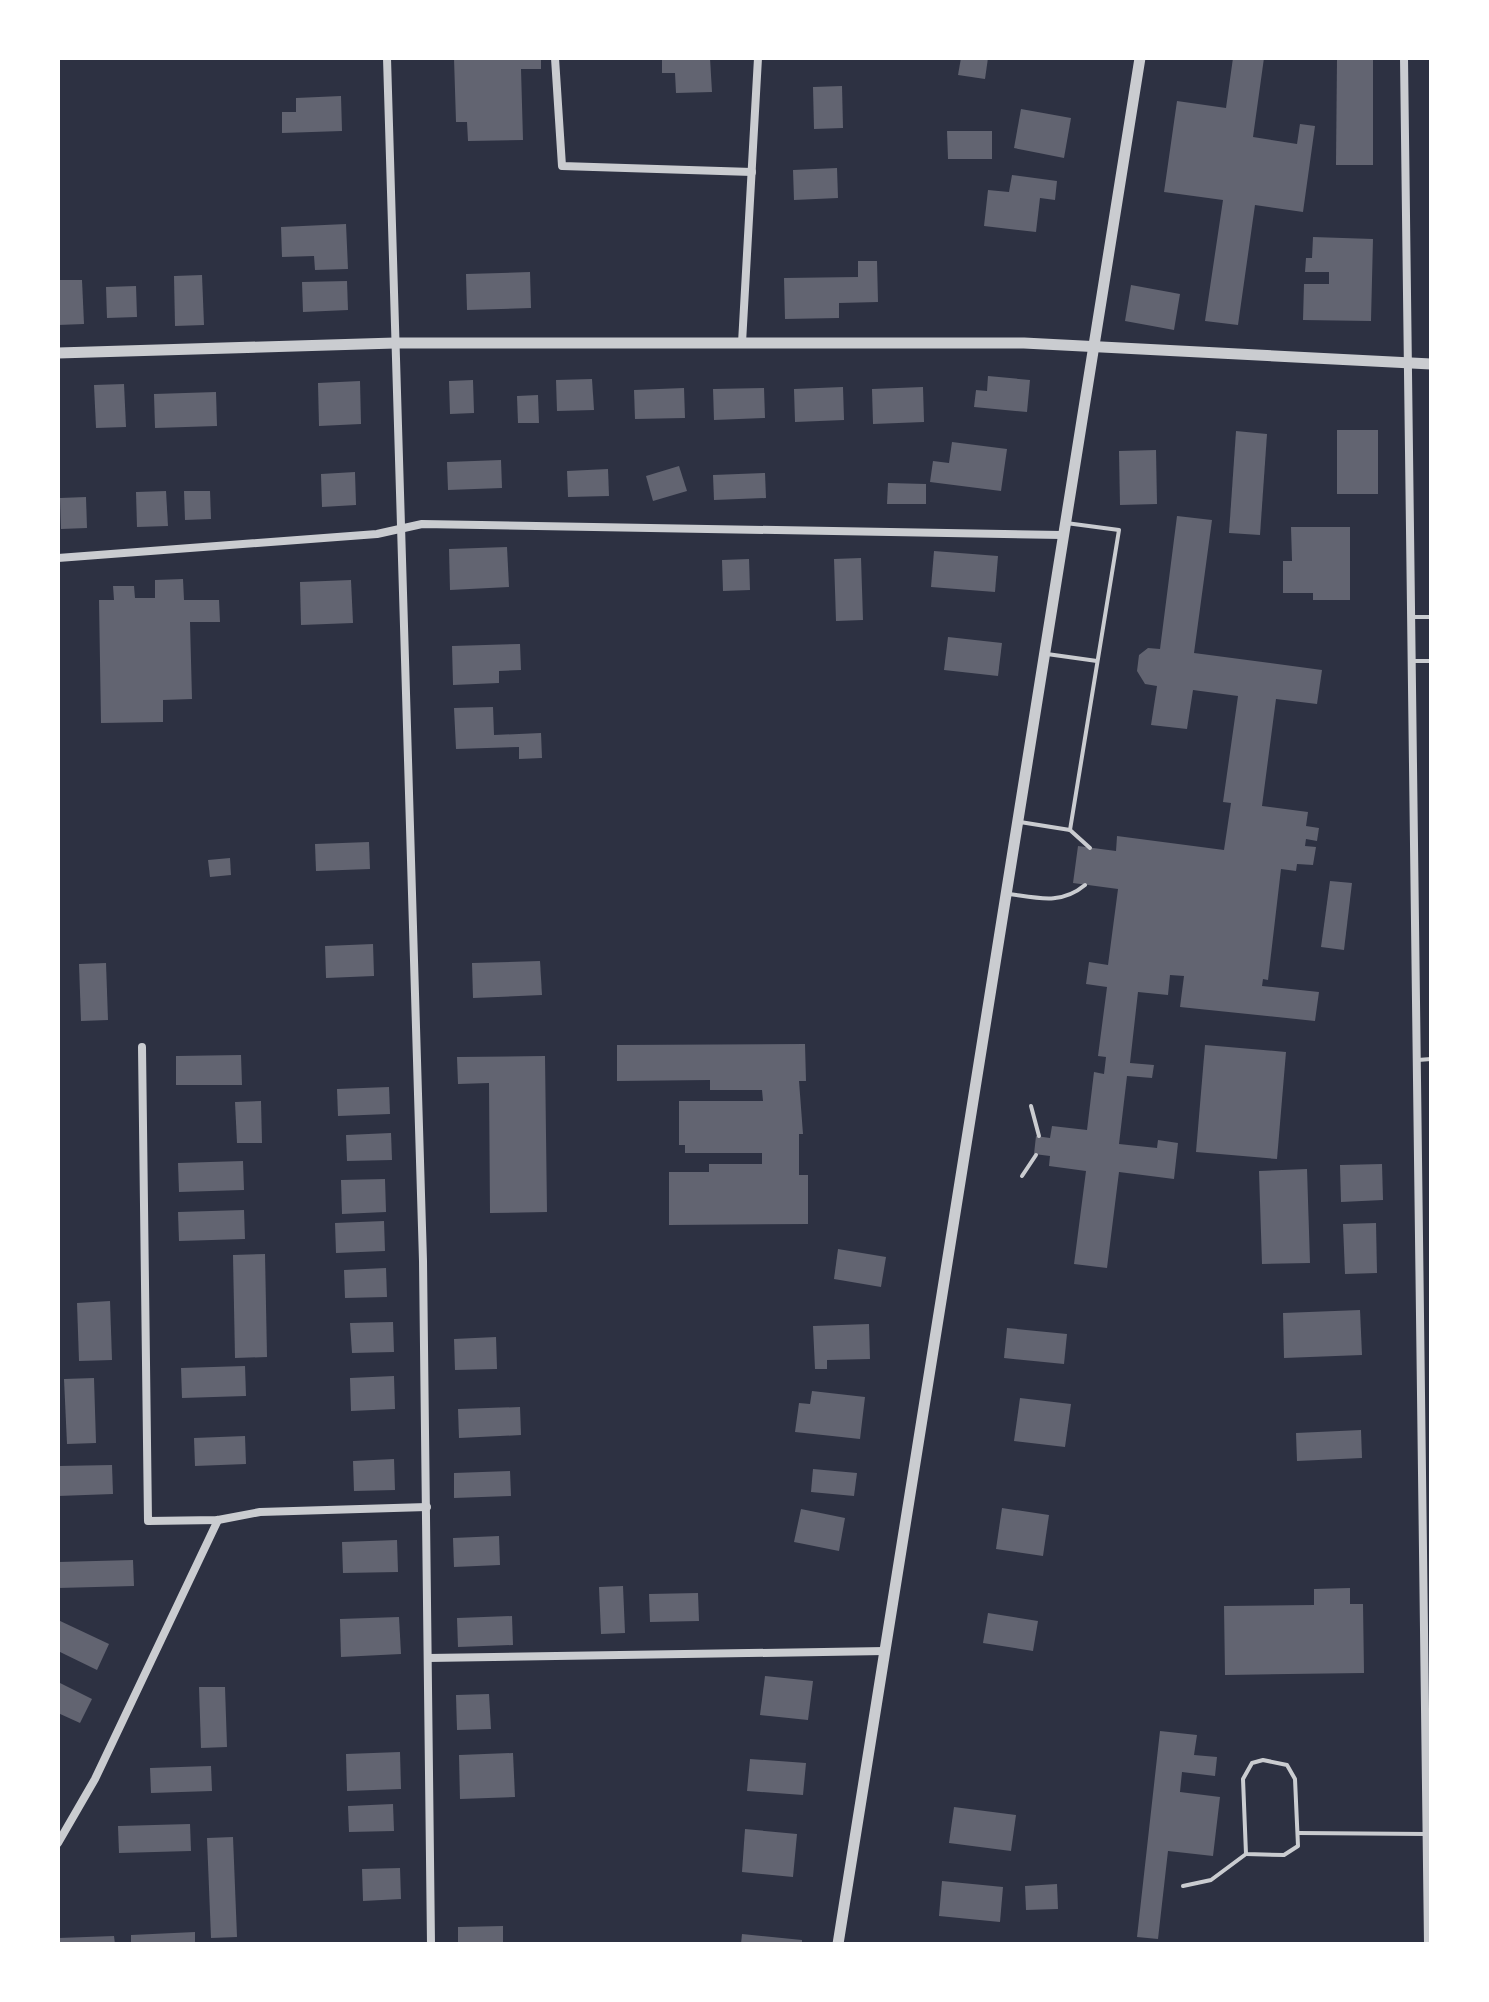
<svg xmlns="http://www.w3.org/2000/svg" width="1489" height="2002" font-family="'Public Sans',sans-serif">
  <rect width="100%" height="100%" fill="#2d3142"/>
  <!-- building -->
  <g fill="#626471">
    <path d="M454,58H541V69H521L523,140L468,141L467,122H456Z"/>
    <path d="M710,58L712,92L676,93L675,73H662V59Z"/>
    <path d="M961,58H988L985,79L958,75Z"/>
    <path d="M1233,58H1264L1253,137L1297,144L1300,124L1315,126L1303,212L1255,205L1238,325L1205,321L1223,200L1164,192L1177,101L1226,108Z"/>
    <path d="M1337,58H1373V165H1336Z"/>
    <path d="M842,86L843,128L814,129L813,87Z"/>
    <path d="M341,96L342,131L282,133V112H296V98Z"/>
    <path d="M1021,109L1071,118L1064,158L1014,148Z"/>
    <path d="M947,131H992V159H948Z"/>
    <path d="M837,168L838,198L794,200L793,170Z"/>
    <path d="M1012,175L1057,181L1055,200L1040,198L1036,232L984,226L988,190L1009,192Z"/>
    <path d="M346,224L348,269L315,270L314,256L282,257L281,227Z"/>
    <path d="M1313,237L1373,239L1371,321L1303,320L1304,284H1329V272H1305L1306,258H1312Z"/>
    <path d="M858,261H877L878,302L839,303V318L785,319L784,278L858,277Z"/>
    <path d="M530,272L531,308L467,310L466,274Z"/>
    <path d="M202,275L204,325L175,326L174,276Z"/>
    <path d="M58,280H82L84,324L58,325Z"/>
    <path d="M347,281L348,310L303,312L302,282Z"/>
    <path d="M1131,285L1180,294L1174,330L1125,321Z"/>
    <path d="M136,286L137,317L107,318L106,287Z"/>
    <path d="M988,376L1030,380L1027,412L974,407L976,390L987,391Z"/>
    <path d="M592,379L594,410L557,411L556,380Z"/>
    <path d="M473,380L474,413L450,414L449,381Z"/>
    <path d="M360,381L361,424L319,426L318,383Z"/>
    <path d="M124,384L126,427L96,428L94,385Z"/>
    <path d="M843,387L844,420L795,422L794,389Z"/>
    <path d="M923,387L924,422L873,424L872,389Z"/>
    <path d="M684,388L685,418L635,419L634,390Z"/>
    <path d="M764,388L765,418L714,420L713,389Z"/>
    <path d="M216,392L217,426L155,428L154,394Z"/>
    <path d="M538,395L539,423H518L517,396Z"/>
    <rect x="1337" y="430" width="41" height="64"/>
    <path d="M1236,431L1267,434L1260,535L1229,533Z"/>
    <path d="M952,442L1007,449L1001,491L930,482L933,461L949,463Z"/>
    <path d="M1156,450L1157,504L1120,505L1119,451Z"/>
    <path d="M501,460L502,488L448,490L447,462Z"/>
    <path d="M679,466L687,491L653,501L646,476Z"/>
    <path d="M608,469L609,496L568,497L567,471Z"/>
    <path d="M355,472L356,505L322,507L321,474Z"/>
    <path d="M765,473L766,498L714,500L713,475Z"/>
    <path d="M888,483L926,484V504H887Z"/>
    <path d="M166,491L168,526L137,527L136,492Z"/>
    <path d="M184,491H210L211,519L185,520Z"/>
    <path d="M86,497L87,528L61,529L60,498Z"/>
    <path d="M1177,516L1212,520L1194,653L1322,670L1317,704L1276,699L1262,806L1308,812L1306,826L1319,828L1317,841L1306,839L1305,846L1316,847L1313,865L1297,864L1296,871L1281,869L1268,980L1263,979L1262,986L1319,992L1315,1021L1180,1007L1184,976L1170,975L1168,995L1138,992L1130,1063L1154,1065L1152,1078L1127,1076L1119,1144L1157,1148L1158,1140L1178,1143L1174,1179L1119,1172L1107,1268L1074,1264L1086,1171L1049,1166L1050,1156L1034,1154L1036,1136L1050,1138L1052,1126L1087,1130L1094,1072L1104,1074L1106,1057L1098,1056L1107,987L1086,984L1089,962L1108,965L1118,889L1073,883L1078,846L1116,851L1117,836L1224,850L1231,803L1223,802L1238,696L1193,690L1187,729L1151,725L1157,686L1145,684L1137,671L1139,655L1148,648L1160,649Z"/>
    <path d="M1291,527H1350V600H1313V593H1283V561H1292Z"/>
    <path d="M507,547L509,587L450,590L449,549Z"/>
    <path d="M934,551L998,556L995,592L931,587Z"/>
    <path d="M861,558L863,620L836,621L834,559Z"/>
    <path d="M749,559L750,590L723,591L722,560Z"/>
    <path d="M183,579L184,600H219L220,622H190L192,699L163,700V722L101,723L99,600H114L113,586H134L135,598H155V580Z"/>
    <path d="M351,580L353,623L301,625L300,582Z"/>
    <path d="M948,637L1002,643L998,676L944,670Z"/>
    <path d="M520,644L521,670L499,671V683L453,685L452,646Z"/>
    <path d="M493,707L494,735L541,733L542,758L519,759V747L456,749L454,708Z"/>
    <path d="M369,842L370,869L316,871L315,844Z"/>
    <path d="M230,858L231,875L210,877L208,860Z"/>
    <path d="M1330,881L1352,883L1344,950L1321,947Z"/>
    <path d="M373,944L374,976L326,978L325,946Z"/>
    <path d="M540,961L542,995L473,998L472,963Z"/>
    <path d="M106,963L108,1020L81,1021L79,964Z"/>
    <path d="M805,1044L806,1081H799L803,1134H799V1175H808V1224L669,1225V1172H709V1164H762V1153H685V1145H679V1101H763L762,1090H710V1080L617,1081V1045Z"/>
    <path d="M1205,1045L1286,1052L1277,1159L1196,1152Z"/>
    <path d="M241,1055L242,1085H176V1056Z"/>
    <path d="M545,1056L547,1212L490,1213L489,1083L458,1084L457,1057Z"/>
    <path d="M389,1087L390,1114L338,1116L337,1089Z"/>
    <path d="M261,1101L262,1143H237L235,1102Z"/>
    <path d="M391,1133L392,1160L347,1161L346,1135Z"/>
    <path d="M243,1161L244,1190L179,1192L178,1163Z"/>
    <path d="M1382,1164L1383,1200L1341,1202L1340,1165Z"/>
    <path d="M1307,1169L1310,1263L1262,1264L1259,1171Z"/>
    <path d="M385,1179L386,1212L342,1214L341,1180Z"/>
    <path d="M244,1210L245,1239L179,1241L178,1212Z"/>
    <path d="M384,1221L385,1251L336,1253L335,1223Z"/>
    <path d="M1376,1223L1377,1273L1345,1274L1343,1224Z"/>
    <path d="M838,1249L886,1257L881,1287L834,1279Z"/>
    <path d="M265,1254L267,1357L235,1358L233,1255Z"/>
    <path d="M386,1268L387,1297L345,1298L344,1270Z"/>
    <path d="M110,1301L112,1360L79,1361L77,1303Z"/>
    <path d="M1360,1310L1362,1355L1284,1358L1283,1313Z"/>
    <path d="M393,1322L394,1352L352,1353L350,1323Z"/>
    <path d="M869,1324L870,1359L827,1360V1369H815L813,1326Z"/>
    <path d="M1007,1328L1067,1334L1064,1364L1004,1358Z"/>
    <path d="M496,1337L497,1369L455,1370L454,1339Z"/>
    <path d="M245,1366L246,1396L182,1398L181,1368Z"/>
    <path d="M394,1376L395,1409L351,1411L350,1378Z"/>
    <path d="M94,1378L96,1443L67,1444L64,1379Z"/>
    <path d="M812,1391L865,1397L860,1439L795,1432L799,1403L810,1404Z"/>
    <path d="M1020,1398L1071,1404L1065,1447L1014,1441Z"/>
    <path d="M520,1407L521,1435L459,1438L458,1409Z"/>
    <path d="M1361,1430L1362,1458L1297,1461L1296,1433Z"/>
    <path d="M245,1436L246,1464L195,1466L194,1438Z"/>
    <path d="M394,1459L395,1490L354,1491L353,1461Z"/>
    <path d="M112,1465L113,1494L58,1496V1466Z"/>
    <path d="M813,1469L857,1473L854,1496L811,1492Z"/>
    <path d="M510,1471L511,1496L454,1498V1473Z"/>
    <path d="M1002,1508L1049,1515L1043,1556L996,1549Z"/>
    <path d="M801,1509L845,1518L839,1551L794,1542Z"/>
    <path d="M499,1536L500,1565L454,1567L453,1538Z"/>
    <path d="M397,1540L398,1572L343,1573L342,1542Z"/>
    <path d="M133,1560L134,1586L58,1588V1562Z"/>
    <path d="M623,1586L625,1633L601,1634L599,1587Z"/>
    <path d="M1350,1588V1604H1363L1364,1673L1225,1675L1224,1606L1314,1605V1589Z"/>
    <path d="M698,1593L699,1621L650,1622L649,1594Z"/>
    <path d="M988,1613L1038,1621L1033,1651L983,1643Z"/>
    <path d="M512,1616L513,1645L458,1647L457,1618Z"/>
    <path d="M399,1617L401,1654L341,1657L340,1619Z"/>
    <path d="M58,1620L109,1644L97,1670L58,1651Z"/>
    <path d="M765,1676L813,1681L808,1720L760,1715Z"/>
    <path d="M58,1682L92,1699L80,1723L58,1713Z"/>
    <path d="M199,1687H225L227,1747L201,1748Z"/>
    <path d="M489,1694L491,1729L457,1730L456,1695Z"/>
    <path d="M1160,1731L1197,1735L1194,1755L1217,1757L1215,1776L1182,1772L1180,1792L1220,1797L1213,1856L1168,1851L1158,1939L1137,1937Z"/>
    <path d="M400,1752L401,1789L347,1791L346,1754Z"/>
    <path d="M513,1753L515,1797L460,1799L459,1755Z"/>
    <path d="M750,1759L806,1763L803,1795L747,1791Z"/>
    <path d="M211,1766L212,1791L151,1793L150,1768Z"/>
    <path d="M393,1804L394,1831L349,1832L348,1806Z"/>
    <path d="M954,1807L1016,1815L1011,1851L949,1843Z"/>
    <path d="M190,1824L191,1851L119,1853L118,1826Z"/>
    <path d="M745,1829L797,1834L793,1877L742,1872Z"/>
    <path d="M233,1837L237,1937L211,1938L207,1838Z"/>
    <path d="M400,1868L401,1899L363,1901L362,1869Z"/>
    <path d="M942,1881L1003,1887L1000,1922L939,1916Z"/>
    <path d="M1057,1884L1058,1909L1026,1910L1025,1886Z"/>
    <path d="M503,1926V1944H458V1927Z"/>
    <path d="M195,1932V1944H131V1935Z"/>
    <path d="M742,1934L802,1940V1944H741Z"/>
    <path d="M114,1936L115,1944H58V1938Z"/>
  </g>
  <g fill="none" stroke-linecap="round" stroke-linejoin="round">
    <!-- service -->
    <g stroke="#caccd0" stroke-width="4">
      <path d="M1066,523L1119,530L1070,830"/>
      <path d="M1411,617H1431"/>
      <path d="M1047,654L1097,661"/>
      <path d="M1413,661H1431"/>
      <path d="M1020,822L1070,830L1090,848"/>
      <path d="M1009,894C1038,898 1061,905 1085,885"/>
      <path d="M1418,1060L1431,1059"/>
      <path d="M1031,1106L1039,1136"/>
      <path d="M1022,1176L1036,1155"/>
      <path d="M1263,1760L1287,1765L1295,1779L1298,1846L1284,1855L1246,1854L1243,1779L1252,1763Z"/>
      <path d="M1299,1833L1426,1834"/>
      <path d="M1183,1886L1211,1880L1246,1854"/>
    </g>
    <!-- minor -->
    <g stroke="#caccd0" stroke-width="8">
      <path d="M387,58L423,1261L431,1944"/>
      <path d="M555,58L562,166L752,172"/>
      <path d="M1404,58L1428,1944"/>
      <path d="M742,343L758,58"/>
      <path d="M58,558L377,534L422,524L1062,535"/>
      <path d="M142,1047L148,1521L218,1520L260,1512L427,1507"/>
      <path d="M428,1658L885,1651"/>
      <path d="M58,1843L95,1779L218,1520"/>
    </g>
    <!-- tertiary -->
    <g stroke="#caccd0" stroke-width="11">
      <path d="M58,353L395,343H1024L1431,364"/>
      <path d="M838,1944L1140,58"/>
    </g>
  </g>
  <!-- border -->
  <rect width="1489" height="2002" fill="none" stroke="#ffffff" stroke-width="120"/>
</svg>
